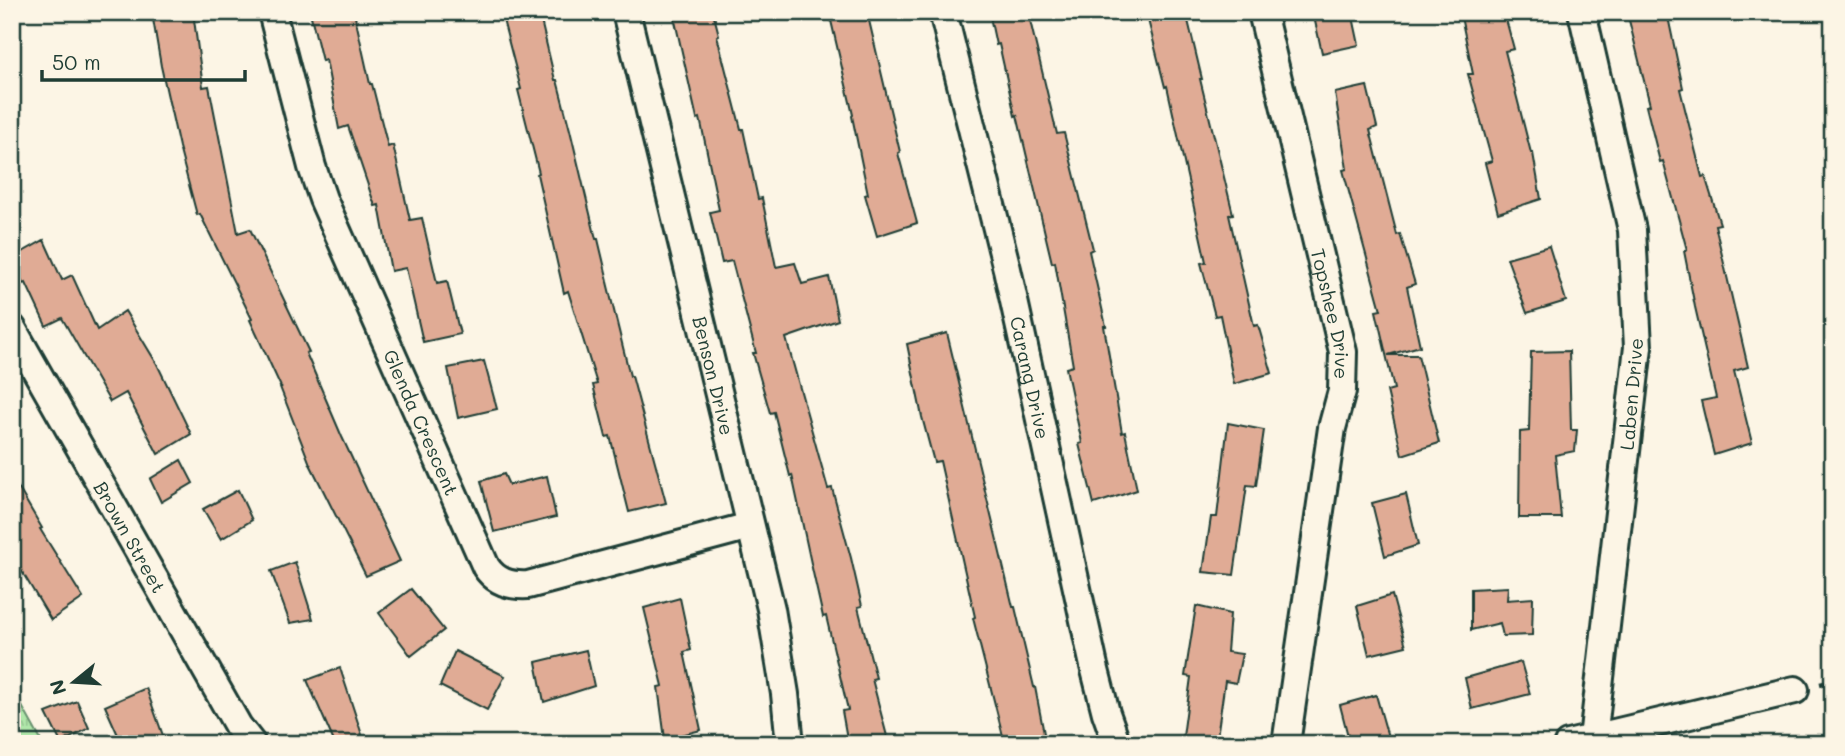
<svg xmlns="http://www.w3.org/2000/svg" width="1845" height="756" font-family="Mali,sans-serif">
  <defs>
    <pattern id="grass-tufts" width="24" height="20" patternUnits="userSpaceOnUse" patternTransform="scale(1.75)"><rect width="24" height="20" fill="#b0e7aa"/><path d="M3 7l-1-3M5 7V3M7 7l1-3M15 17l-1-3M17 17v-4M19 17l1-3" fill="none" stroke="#97c793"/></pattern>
  </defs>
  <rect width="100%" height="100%" fill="#fcf5e5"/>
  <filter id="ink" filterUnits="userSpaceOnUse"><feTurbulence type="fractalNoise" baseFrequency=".0143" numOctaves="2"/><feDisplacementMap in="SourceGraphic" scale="14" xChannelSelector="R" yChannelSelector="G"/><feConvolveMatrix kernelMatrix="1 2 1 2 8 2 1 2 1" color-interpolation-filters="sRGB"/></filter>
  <g filter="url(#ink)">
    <!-- grass -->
    <path fill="url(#grass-tufts)" stroke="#68926f" stroke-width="2" d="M12,688L43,744H12Z"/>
    <!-- building -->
    <g fill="#e0ab95" stroke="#1f3d34" stroke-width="2">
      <path d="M193,12L203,87L209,86L238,233L250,229L309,352L306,353L342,437L400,561L366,576L310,464L280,387H281L250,320L252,319L200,214L197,215L179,147L161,66L153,19Z"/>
      <path d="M310,12H354L370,84H372L388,147L393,145L410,220L422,218L437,283L447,281L460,334L423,342L406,268L391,271L379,205L375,206L348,126L339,129L326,60L322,61Z"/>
      <path d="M501,12H539L555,80H557L570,130L596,239H598L608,281L607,282L630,376H632L666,503L629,512L610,436L606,437L593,385L597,384L568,291L564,293L537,174L539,173L518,90L521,89Z"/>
      <path d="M673,12H713L719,35L717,36L741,129H743L758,199L762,198L776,267L795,263L802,284L829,277L838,320L786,338L828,489L832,488L851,558L862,606L858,607L876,678L872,679L889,744H848L842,711L848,710L826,616L823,617L812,568L792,475L790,476L774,412L770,413L753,353H756L732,261L722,263L710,212L719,210L700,118L697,119Z"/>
      <path d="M829,12H867L900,152L898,153L917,223L877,236L865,195L868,194L852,116L853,115Z"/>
      <path d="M989,12H1028L1057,134L1064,133L1093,249L1089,251L1106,326H1104L1122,433L1125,432L1137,490L1094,504L1079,444L1082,443L1066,368L1073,366L1055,262L1052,263L1017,115L1015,116L999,44L996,45Z"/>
      <path d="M1146,12H1186L1202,79H1200L1233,214L1229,215L1254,326L1258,325L1272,373L1234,384L1220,315L1215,316L1201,263L1206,262L1167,86L1165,87Z"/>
      <path d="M1313,12H1352L1359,45L1322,53Z"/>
      <path d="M1460,12H1504L1514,49L1505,51L1531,153H1533L1541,199L1498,213L1485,163L1492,161L1468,74H1473Z"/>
      <path d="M1627,12H1667L1683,88L1680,89L1702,177L1705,176L1720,224L1715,225L1748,367L1734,371L1752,443L1714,455L1701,401L1716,398L1695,307L1684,251L1687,250L1663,161L1660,162L1646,106L1650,105Z"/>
      <path d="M1367,86L1377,127L1370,130L1397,235L1400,234L1415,284L1407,287L1420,346L1388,355H1418L1439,443L1402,455L1387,391L1394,389L1376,311L1381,310L1343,170L1347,169L1335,93Z"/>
      <path d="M44,240L62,280L72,275L97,330L125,311L157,364L191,434L158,454L126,393L110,402L62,318L46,326L26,283L23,284L12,261V258Z"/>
      <path d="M1549,246L1566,301L1527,313L1507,258Z"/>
      <path d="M947,333L1013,607H1015L1034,687H1035L1046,744H1005L973,618L975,617L940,461L934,462L922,417L907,344Z"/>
      <path d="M1569,351L1571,430H1577L1575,451L1555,455L1561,518H1519L1520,432L1529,431L1531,352Z"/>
      <path d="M484,361L497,409L458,418L448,368Z"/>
      <path d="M1228,423L1264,430L1256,486L1247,485L1234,575L1203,572L1211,517H1217Z"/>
      <path d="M181,460L193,483L161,502L150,479Z"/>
      <path d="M504,474L509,485L547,476L556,517L494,532L481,481Z"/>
      <path d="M12,477L42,528L40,529L83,598L51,620L12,555Z"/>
      <path d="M238,490L252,520L221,539L203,509Z"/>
      <path d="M1406,494L1418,545L1385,556L1372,503Z"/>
      <path d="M295,562L313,619L290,623L271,571Z"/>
      <path d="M1508,587L1507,600L1533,598L1532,635L1503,636L1500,623L1471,630V589Z"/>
      <path d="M411,589L444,630L411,656L379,613Z"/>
      <path d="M1392,595L1406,646L1369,655L1357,606Z"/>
      <path d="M680,598L691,650L684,652L701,730L665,739L658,687L663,686L644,608Z"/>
      <path d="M1196,606L1230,614L1227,652L1242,654L1236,683L1225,681L1216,744H1182L1191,677L1185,676Z"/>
      <path d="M586,650L594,686L544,702L536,662Z"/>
      <path d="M455,651L505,676L487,710L440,686Z"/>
      <path d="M1521,662L1530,694L1472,709L1465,678Z"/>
      <path d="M340,668L365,744H335L307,680Z"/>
      <path d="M146,688L166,744H122L105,706Z"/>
      <path d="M1376,695L1390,744H1350L1340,705Z"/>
      <path d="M77,701L89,728L61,743L46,713Z"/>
    </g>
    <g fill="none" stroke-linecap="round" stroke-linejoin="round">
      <!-- minor casing -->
      <g stroke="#1f3d34" stroke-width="32">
        <g id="minor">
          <path id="s1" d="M272,12L312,167L323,199L486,567C496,582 510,586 528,585L750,526"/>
          <path id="s2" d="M626,12L771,609L785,694L790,744"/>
          <path id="s3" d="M943,12L1007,269L1094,666L1106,713L1117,744"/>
          <path id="s4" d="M1262,12L1343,352L1342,391L1332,428L1286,744"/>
          <path d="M1582,12L1632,230L1638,347L1593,739"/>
          <path id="s5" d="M12,328L238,726L252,744"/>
          <path d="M1568,744L1795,690"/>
        </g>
      </g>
      <!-- path -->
      <path stroke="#1f3d34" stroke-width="4.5" stroke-dasharray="5 5" stroke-linecap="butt" d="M1820,684L1833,681"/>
      <!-- minor -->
      <use href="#minor" stroke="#fcf5e5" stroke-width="26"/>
    </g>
  </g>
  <g text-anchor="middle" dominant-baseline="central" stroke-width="5" stroke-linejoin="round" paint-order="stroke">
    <!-- street labels -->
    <g font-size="19" fill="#1f3d34" stroke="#fcf5e5">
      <text stroke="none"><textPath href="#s4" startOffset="310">Topshee Drive</textPath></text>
      <text stroke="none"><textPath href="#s2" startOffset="374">Benson Drive</textPath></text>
      <text stroke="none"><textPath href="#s3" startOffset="376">Carang Drive</textPath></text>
      <text transform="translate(1631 394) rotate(-85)">Laben Drive</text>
      <text stroke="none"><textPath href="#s1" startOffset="438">Glenda Crescent</textPath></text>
      <text stroke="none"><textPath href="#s5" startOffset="240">Brown Street</textPath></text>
    </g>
  </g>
  <!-- margin -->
  <rect width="1845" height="756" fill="none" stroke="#fcf5e5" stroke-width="42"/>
  <rect x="21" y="21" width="1803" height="714" fill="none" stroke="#1f3d34" stroke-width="2.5" filter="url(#ink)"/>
  <!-- north arrow -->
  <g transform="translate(74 682) rotate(252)" stroke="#fcf5e5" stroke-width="5" paint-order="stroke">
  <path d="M0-5L12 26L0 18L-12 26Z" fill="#1f3d34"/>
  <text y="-10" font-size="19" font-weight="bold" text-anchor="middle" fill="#1f3d34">N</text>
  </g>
  <!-- scale -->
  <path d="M42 70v10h203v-10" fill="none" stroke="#1f3d34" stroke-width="3.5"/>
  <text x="52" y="70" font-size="21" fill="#1f3d34" stroke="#fcf5e5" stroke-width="5" paint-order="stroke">50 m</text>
</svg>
